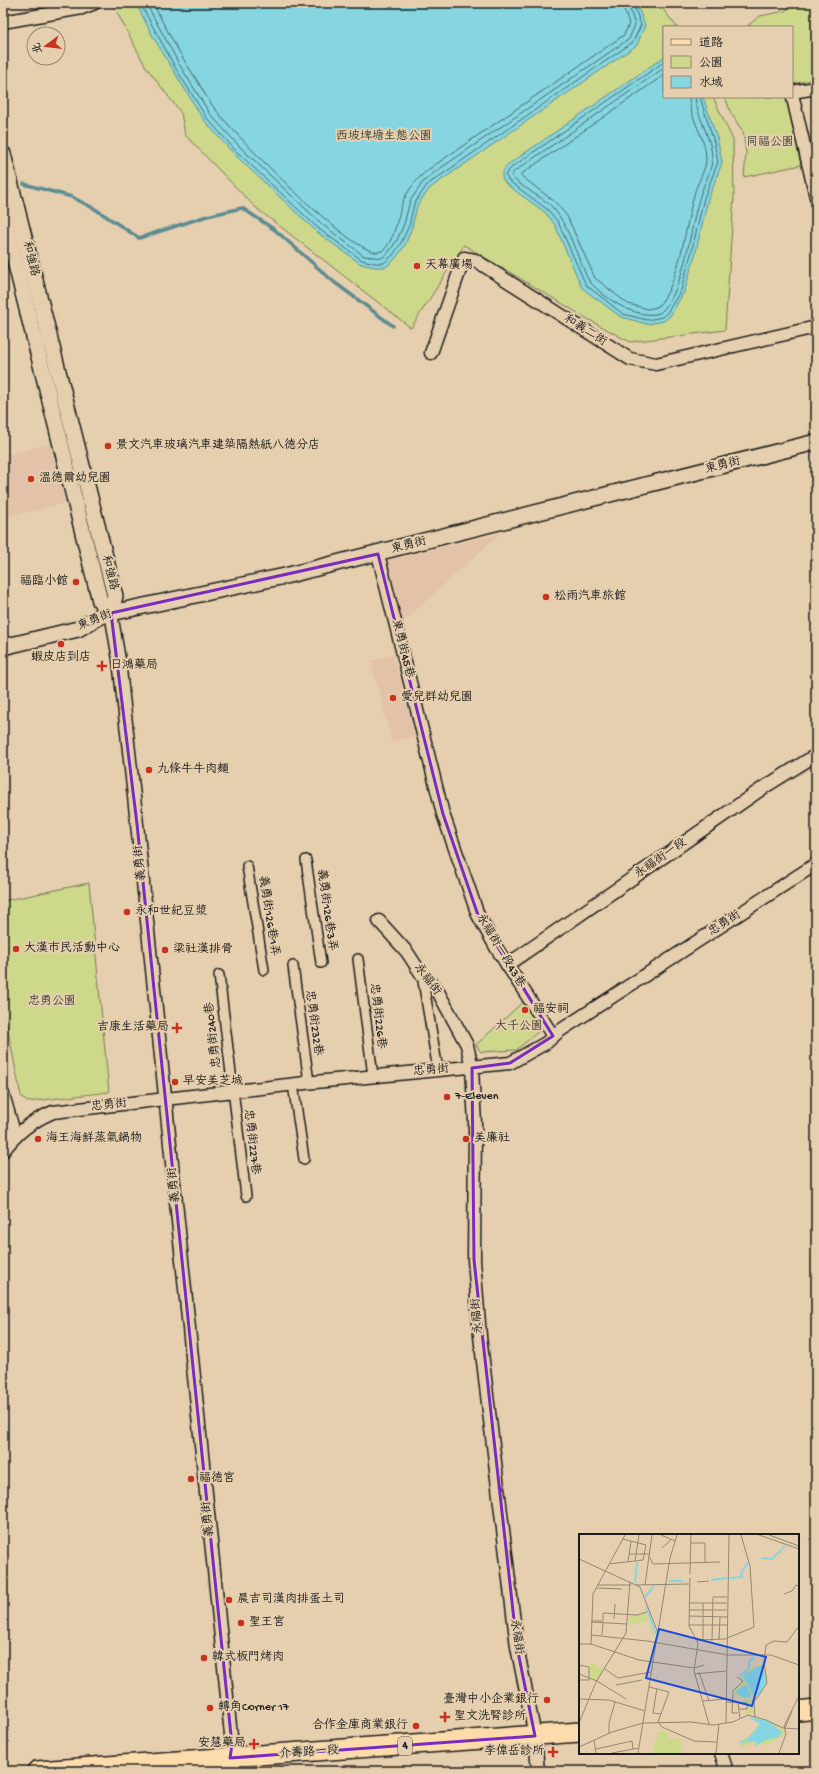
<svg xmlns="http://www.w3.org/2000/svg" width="819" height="1774" font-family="'Gochi Hand','LXGW WenKai TC',sans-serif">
  <rect width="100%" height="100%" fill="#e6cfaf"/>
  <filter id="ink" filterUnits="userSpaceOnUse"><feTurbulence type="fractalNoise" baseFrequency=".025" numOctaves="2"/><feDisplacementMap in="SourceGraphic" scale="8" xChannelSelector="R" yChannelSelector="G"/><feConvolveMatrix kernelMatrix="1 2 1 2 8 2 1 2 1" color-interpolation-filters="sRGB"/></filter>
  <g filter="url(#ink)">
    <!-- built -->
    <g fill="#e2c2a8">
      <path d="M51,443L65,503L3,518V456Z"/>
      <path d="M499,534L401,624L385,561Z"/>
      <path d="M393,654L415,736L392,742L371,661Z"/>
    </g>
    <!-- park -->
    <g fill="#cdd88b" stroke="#747a54">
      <path d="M122,3H658L677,27H664V97H713L733,140L734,196L725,330L630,342L593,322L464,245L411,328L255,207L185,135L181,113L146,67L114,7Z"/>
      <path d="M795,3H816V79L792,84V27L747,26L760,16L785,11Z"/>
      <path d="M725,97H786L801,165L744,177L746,153L743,132L731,113Z"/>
      <path d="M89,883L109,1092L27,1102L21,1096L3,1006V901Z"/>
      <path d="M526,999L544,1027L516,1050L481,1052L476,1045Z"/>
    </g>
    <!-- water -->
    <g fill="#86d6e1" stroke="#5c8c92">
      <path d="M136,3H636L645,25L637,45L430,188L417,206L412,227L405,245L396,258L386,267H375L361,264L317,232L233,153L203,119L152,35Z"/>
      <path d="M664,57V97H703L718,141L722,163L708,199L695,255L684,292L670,316L664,321L647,324L621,317L582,288L555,225L546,213L506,184C499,176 502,171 509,164Z"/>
    </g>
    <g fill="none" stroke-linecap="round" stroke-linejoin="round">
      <!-- shore -->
      <g stroke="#46666b" stroke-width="1">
        <path d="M140,3L175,67L206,117L236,151L319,229L362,260L375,263H384L393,255L401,243L409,226L414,204L427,185L633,42L641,25L633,3"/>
        <path d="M146,3L179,64L210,114L240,147L323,225L364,256L382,258L389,252L397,240L404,224L410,201L423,182L435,172L629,39L635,25L628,3"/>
        <path d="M153,3C166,30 181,56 198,82C204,92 209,102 216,110C233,133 355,258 379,252C395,248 398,210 404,199C411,186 420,175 432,167L624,35L629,24L622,3"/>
        <path d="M664,62L512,167L505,175L509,181L548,210L558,222L586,285L623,314L647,320L662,317L667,313L681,290L691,254L704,198L718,162L714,142L700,97"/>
        <path d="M664,68L515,171L511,175C517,186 544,197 554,209C567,225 573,245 581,263C584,269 586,277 590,282C605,299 637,320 660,313C685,291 690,227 700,196C703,186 713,168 712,158C712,138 696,115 695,97"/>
        <path d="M664,75L520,175L555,202L567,216L595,278L628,304L648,309L657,307C680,285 685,226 694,195C696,185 707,168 706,158C706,137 689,118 689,97"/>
      </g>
      <!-- stream -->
      <path stroke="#5c8c92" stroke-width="3.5" d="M24,184L72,197L95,209L139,238L207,216L242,208L275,230L334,282L393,326"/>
      <!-- pedestrian casing -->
      <g stroke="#1c1c1c" stroke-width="12">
        <g id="pedestrian">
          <path d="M306,860L321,963"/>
          <path d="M247,866L264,970"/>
          <path d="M358,959L373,1076"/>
          <path d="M293,966L309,1082"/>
          <path d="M219,975L246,1196"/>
          <path d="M422,975L438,1070"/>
          <path d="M293,1084L304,1159"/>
        </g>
      </g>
      <!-- minor casing -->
      <g stroke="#1c1c1c" stroke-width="15">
        <g id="minor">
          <path d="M3,22L82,8L95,3"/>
          <path d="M792,92L816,88"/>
          <path d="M792,94L816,197"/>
          <path d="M431,353L464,258L475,260L630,359L656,364L816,327"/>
          <path d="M378,554L443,814L478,915L497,949L553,1036"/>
          <path d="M111,613L119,660L137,824L232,1745L230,1758"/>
          <path d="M379,921L407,952L422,975L436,988L467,1045L472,1068L475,1124L474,1260L480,1336L517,1647L535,1736L538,1771"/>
          <path d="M507,965L763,788L816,755"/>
          <path d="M3,1094L15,1136"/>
          <path d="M3,1151C18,1132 30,1122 53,1112L305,1083L510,1063L546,1043L558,1032L816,864"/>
          <path d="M721,1753L727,1771"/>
        </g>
      </g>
      <!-- tertiary casing -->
      <g stroke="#1c1c1c" stroke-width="18">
        <g id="tertiary">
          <path d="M3,154L115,596L111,613"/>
          <path d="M3,213L100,601L111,613"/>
          <path d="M3,647L78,629L100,616L111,613L285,576L816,442"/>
          <path d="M226,1771L230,1758"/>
        </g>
      </g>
      <!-- primary casing -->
      <g stroke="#1c1c1c" stroke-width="22">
        <g id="primary">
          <path d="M798,1711L816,1709"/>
          <path d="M37,1771L580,1732"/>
        </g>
      </g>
      <!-- pedestrian -->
      <use href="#pedestrian" stroke="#e6cfaf" stroke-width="9"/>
      <!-- minor -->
      <use href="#minor" stroke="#e6cfaf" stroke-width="12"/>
      <!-- tertiary -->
      <use href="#tertiary" stroke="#e6cfaf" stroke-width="15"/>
      <!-- primary -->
      <use href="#primary" stroke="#fddcac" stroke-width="19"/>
    </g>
  </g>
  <!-- marked area -->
  <path fill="none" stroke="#7b2cbf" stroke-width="3" stroke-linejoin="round" d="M378,554L443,814L478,915L553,1036L510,1063L472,1068L474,1260L517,1647L535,1736L230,1758L232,1745L137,824L111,613Z"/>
  <!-- markers -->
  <g fill="#c8321e" stroke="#e6cfaf" stroke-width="1.5">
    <circle cx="417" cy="266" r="4"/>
    <circle cx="108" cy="446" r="4"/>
    <circle cx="31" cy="479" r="4"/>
    <circle cx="76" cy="582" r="4"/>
    <circle cx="546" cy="597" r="4"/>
    <circle cx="61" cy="644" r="4"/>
    <path d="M100 660h4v4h4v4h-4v4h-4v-4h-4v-4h4z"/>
    <circle cx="393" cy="698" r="4"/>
    <circle cx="149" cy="770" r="4"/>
    <circle cx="127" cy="912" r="4"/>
    <circle cx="16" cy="949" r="4"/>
    <circle cx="165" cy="950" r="4"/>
    <circle cx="525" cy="1010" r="4"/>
    <path d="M175 1022h4v4h4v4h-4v4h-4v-4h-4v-4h4z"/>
    <circle cx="175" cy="1082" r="4"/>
    <circle cx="447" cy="1097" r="4"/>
    <circle cx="38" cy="1139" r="4"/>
    <circle cx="466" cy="1139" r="4"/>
    <circle cx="191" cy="1479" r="4"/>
    <circle cx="229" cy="1600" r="4"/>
    <circle cx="241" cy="1623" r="4"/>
    <circle cx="204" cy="1658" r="4"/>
    <circle cx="547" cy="1700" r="4"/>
    <circle cx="210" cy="1708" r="4"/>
    <path d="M443 1711h4v4h4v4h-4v4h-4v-4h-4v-4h4z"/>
    <circle cx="416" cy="1726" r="4"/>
    <path d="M252 1738h4v4h4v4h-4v4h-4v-4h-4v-4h4z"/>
    <path d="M551 1746h4v4h4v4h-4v4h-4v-4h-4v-4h4z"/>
  </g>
  <g text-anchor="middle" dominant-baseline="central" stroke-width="4" stroke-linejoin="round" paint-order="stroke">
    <!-- shield labels -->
    <rect fill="#e6cfaf" stroke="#595248" stroke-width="1" x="398" y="1737" width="14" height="18" rx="3"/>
    <g font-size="11" font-weight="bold" fill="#1c1c1c">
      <text x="405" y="1746">4</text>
    </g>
    <!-- park labels -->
    <g font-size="12" fill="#3f4232" stroke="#e6cfaf">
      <text x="384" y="137">西坡埤塘生態公園</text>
      <text x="770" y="143">同福公園</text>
      <text x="52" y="1002">忠勇公園</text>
      <text x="519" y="1027">大千公園</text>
    </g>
    <!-- street labels -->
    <g font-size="12" fill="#1c1c1c" stroke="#e6cfaf">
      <text transform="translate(30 259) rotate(76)">和強路</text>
      <text transform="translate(585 331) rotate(32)">和義二街</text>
      <text transform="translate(723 466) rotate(-14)">東勇街</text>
      <text transform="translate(409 546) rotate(-14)">東勇街</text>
      <text transform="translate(109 573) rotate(76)">和強路</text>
      <text transform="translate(95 621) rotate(-22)">東勇街</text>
      <text transform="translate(402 649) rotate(76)">東勇街45巷</text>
      <text transform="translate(661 859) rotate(-35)">永福街一段</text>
      <text transform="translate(141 863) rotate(-96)">義勇街</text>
      <text transform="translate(326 910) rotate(82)">義勇街126巷3弄</text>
      <text transform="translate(268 916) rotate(81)">義勇街126巷1弄</text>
      <text transform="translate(725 924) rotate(-33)">忠勇街</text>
      <text transform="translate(500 951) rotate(59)">永福街一段43巷</text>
      <text transform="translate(427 980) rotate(53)">永福街</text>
      <text transform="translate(377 1016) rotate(83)">忠勇街226巷</text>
      <text transform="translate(313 1023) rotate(82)">忠勇街232巷</text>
      <text transform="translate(214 1035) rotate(-97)">忠勇街240巷</text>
      <text transform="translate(431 1071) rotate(-5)">忠勇街</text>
      <text transform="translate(109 1106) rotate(-6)">忠勇街</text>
      <text transform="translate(251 1142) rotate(83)">忠勇街227巷</text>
      <text transform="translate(175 1185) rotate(-96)">義勇街</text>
      <text transform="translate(478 1316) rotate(-95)">永福街</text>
      <text transform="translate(209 1519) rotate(-96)">義勇街</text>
      <text transform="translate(516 1637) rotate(82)">永福街</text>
      <text transform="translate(309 1753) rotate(-4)">介壽路一段</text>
    </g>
    <!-- poi labels -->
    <g font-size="12" fill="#1c1c1c" stroke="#e6cfaf" text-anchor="start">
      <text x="425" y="266">天幕廣場</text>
      <text x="116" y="446">景文汽車玻璃汽車建築隔熱紙八德分店</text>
      <text x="39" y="479">溫德爾幼兒園</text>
      <text x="68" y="582" text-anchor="end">福臨小館</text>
      <text x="554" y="597">松雨汽車旅館</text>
      <text x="61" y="658" text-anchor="middle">蝦皮店到店</text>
      <text x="110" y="666">日鴻藥局</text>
      <text x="401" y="698">愛兒群幼兒園</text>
      <text x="157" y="770">九條牛牛肉麵</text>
      <text x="135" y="912">永和世紀豆漿</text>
      <text x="24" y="949">大漢市民活動中心</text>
      <text x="173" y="950">梁社漢排骨</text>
      <text x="533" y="1010">福安祠</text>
      <text x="169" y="1028" text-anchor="end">吉康生活藥局</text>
      <text x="183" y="1082">早安美芝城</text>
      <text x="455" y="1097">7-Eleven</text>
      <text x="46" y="1139">海王海鮮蒸氣鍋物</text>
      <text x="474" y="1139">美廉社</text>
      <text x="199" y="1479">福德宮</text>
      <text x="237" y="1600">晨吉司漢肉排蛋土司</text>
      <text x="249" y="1623">聖王宮</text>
      <text x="212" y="1658">韓式板門烤肉</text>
      <text x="539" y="1700" text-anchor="end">臺灣中小企業銀行</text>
      <text x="218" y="1708">轉角Corner 17</text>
      <text x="454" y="1717">聖文洗腎診所</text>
      <text x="408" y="1726" text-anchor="end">合作金庫商業銀行</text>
      <text x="246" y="1744" text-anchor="end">安慧藥局</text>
      <text x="544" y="1752" text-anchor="end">李偉岳診所</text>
    </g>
  </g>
  <!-- overview -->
  <g transform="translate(579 1534)">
    <rect width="220" height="220" fill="#e6cfaf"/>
    <path d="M67,80L75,100L76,102L72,99L68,87L49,91L50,82ZM10,130H17L18,135L20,132L25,134L18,146L10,143ZM184,130L188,148L178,162L166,165L155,161L156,156L164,147L160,143L176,132ZM164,165H172L175,179L165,180L169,169H164ZM169,182L187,186L205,196L206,200L187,212L184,209L175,213L177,208L163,213L160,208L169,203L180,192L179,188ZM79,198H89V204L104,205L101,210L105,215L103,219H73Z" fill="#cdd88b"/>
    <path d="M184,131L187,149L181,161L175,162L164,142L174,135ZM168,151L172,163L165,164L157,158L160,154ZM169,183L187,186L203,198L200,203L186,206L177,212V207L165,208L162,211L161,208L168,205L181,190Z" fill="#86d6e1"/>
    <path fill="none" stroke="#86d6e1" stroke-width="2" d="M182,24L193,25L206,12M151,44L163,43L162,39L169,29M132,46L148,44M90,47H104M56,49L58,28M66,63L75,52M67,73L77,100M161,142L170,134V128L175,123"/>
    <path fill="none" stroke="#958774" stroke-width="1" d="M82,1L96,7M180,1L220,15M190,1L220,12M111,9H126V28M83,14L92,6M50,20H70M70,22L74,30L141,28M0,25L61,53L79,99M56,27L60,1M49,28L52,7M30,30L64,26L67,11L44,5M111,40L112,1M111,44L110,92L119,109L115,137L130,190M118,48L130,47M18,51H52M57,51L110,50M66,51L73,1M17,54L43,55M205,60L213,57L217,51L220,52M110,69H148M110,76H148M110,82L148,83M35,85L36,70M12,87H24V79L58,81L68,78M12,88L48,90M110,91H148M12,101L68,107L149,121H192L220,131M23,101L24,89M118,106L146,105L175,93L171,32L162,1M124,106V69M140,106L141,83M133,107L134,63H148M0,110H12L60,126L115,134L125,131M12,110L14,60L46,1M0,131L10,133V146H0M26,135L39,144L72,138M120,138L130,167M0,140L18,147L47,165M115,140L147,137M158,143L164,147L154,157L153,179H159M37,151L63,146M70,153L90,158L79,188L83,193L115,207L138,208M78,154L74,179L82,180M0,165L30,166L66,177M124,167L147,165M147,168L168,169V175H159M159,169L161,185M176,183L175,168L188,149L185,128L187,111L195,107L208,108L220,92M0,189L17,148L47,99L51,48M147,189L150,1M206,194L213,177M30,199V189L36,168M15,206L17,219M0,213L33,198L64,189L112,188L134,191L154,188L169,181L187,186L204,194L220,195M17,215L53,207L54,215M33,219L60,214M59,219L91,24L98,1M137,219L140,190M200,219L207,200L205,192L220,162"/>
    <path fill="#1d4ed8" fill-opacity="0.15" stroke="#1d4ed8" stroke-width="2" d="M80,95L187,123L173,172L67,144Z"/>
    <rect width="220" height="220" fill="none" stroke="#1c1c1c" stroke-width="2"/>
  </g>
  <!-- margin -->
  <rect width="819" height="1774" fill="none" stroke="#e6cfaf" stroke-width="16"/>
  <rect x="8" y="8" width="803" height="1758" fill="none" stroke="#1c1c1c" stroke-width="1.5" filter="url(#ink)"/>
  <!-- legend -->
  <rect x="663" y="26" width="130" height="72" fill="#e6cfaf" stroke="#958774"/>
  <rect x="671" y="39" width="20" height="6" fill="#fddcac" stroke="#958774"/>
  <text x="699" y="46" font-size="12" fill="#1c1c1c">道路</text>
  <rect x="671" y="56" width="20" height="12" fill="#cdd88b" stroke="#958774"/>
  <text x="699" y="66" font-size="12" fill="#1c1c1c">公園</text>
  <rect x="671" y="76" width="20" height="12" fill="#86d6e1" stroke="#958774"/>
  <text x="699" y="86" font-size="12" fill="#1c1c1c">水域</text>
  <!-- north arrow -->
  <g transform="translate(46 46) rotate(255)"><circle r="19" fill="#e6cfaf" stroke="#958774"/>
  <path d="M0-3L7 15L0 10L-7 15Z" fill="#c8321e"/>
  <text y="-6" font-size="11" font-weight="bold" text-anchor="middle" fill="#1c1c1c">北</text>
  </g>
</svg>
